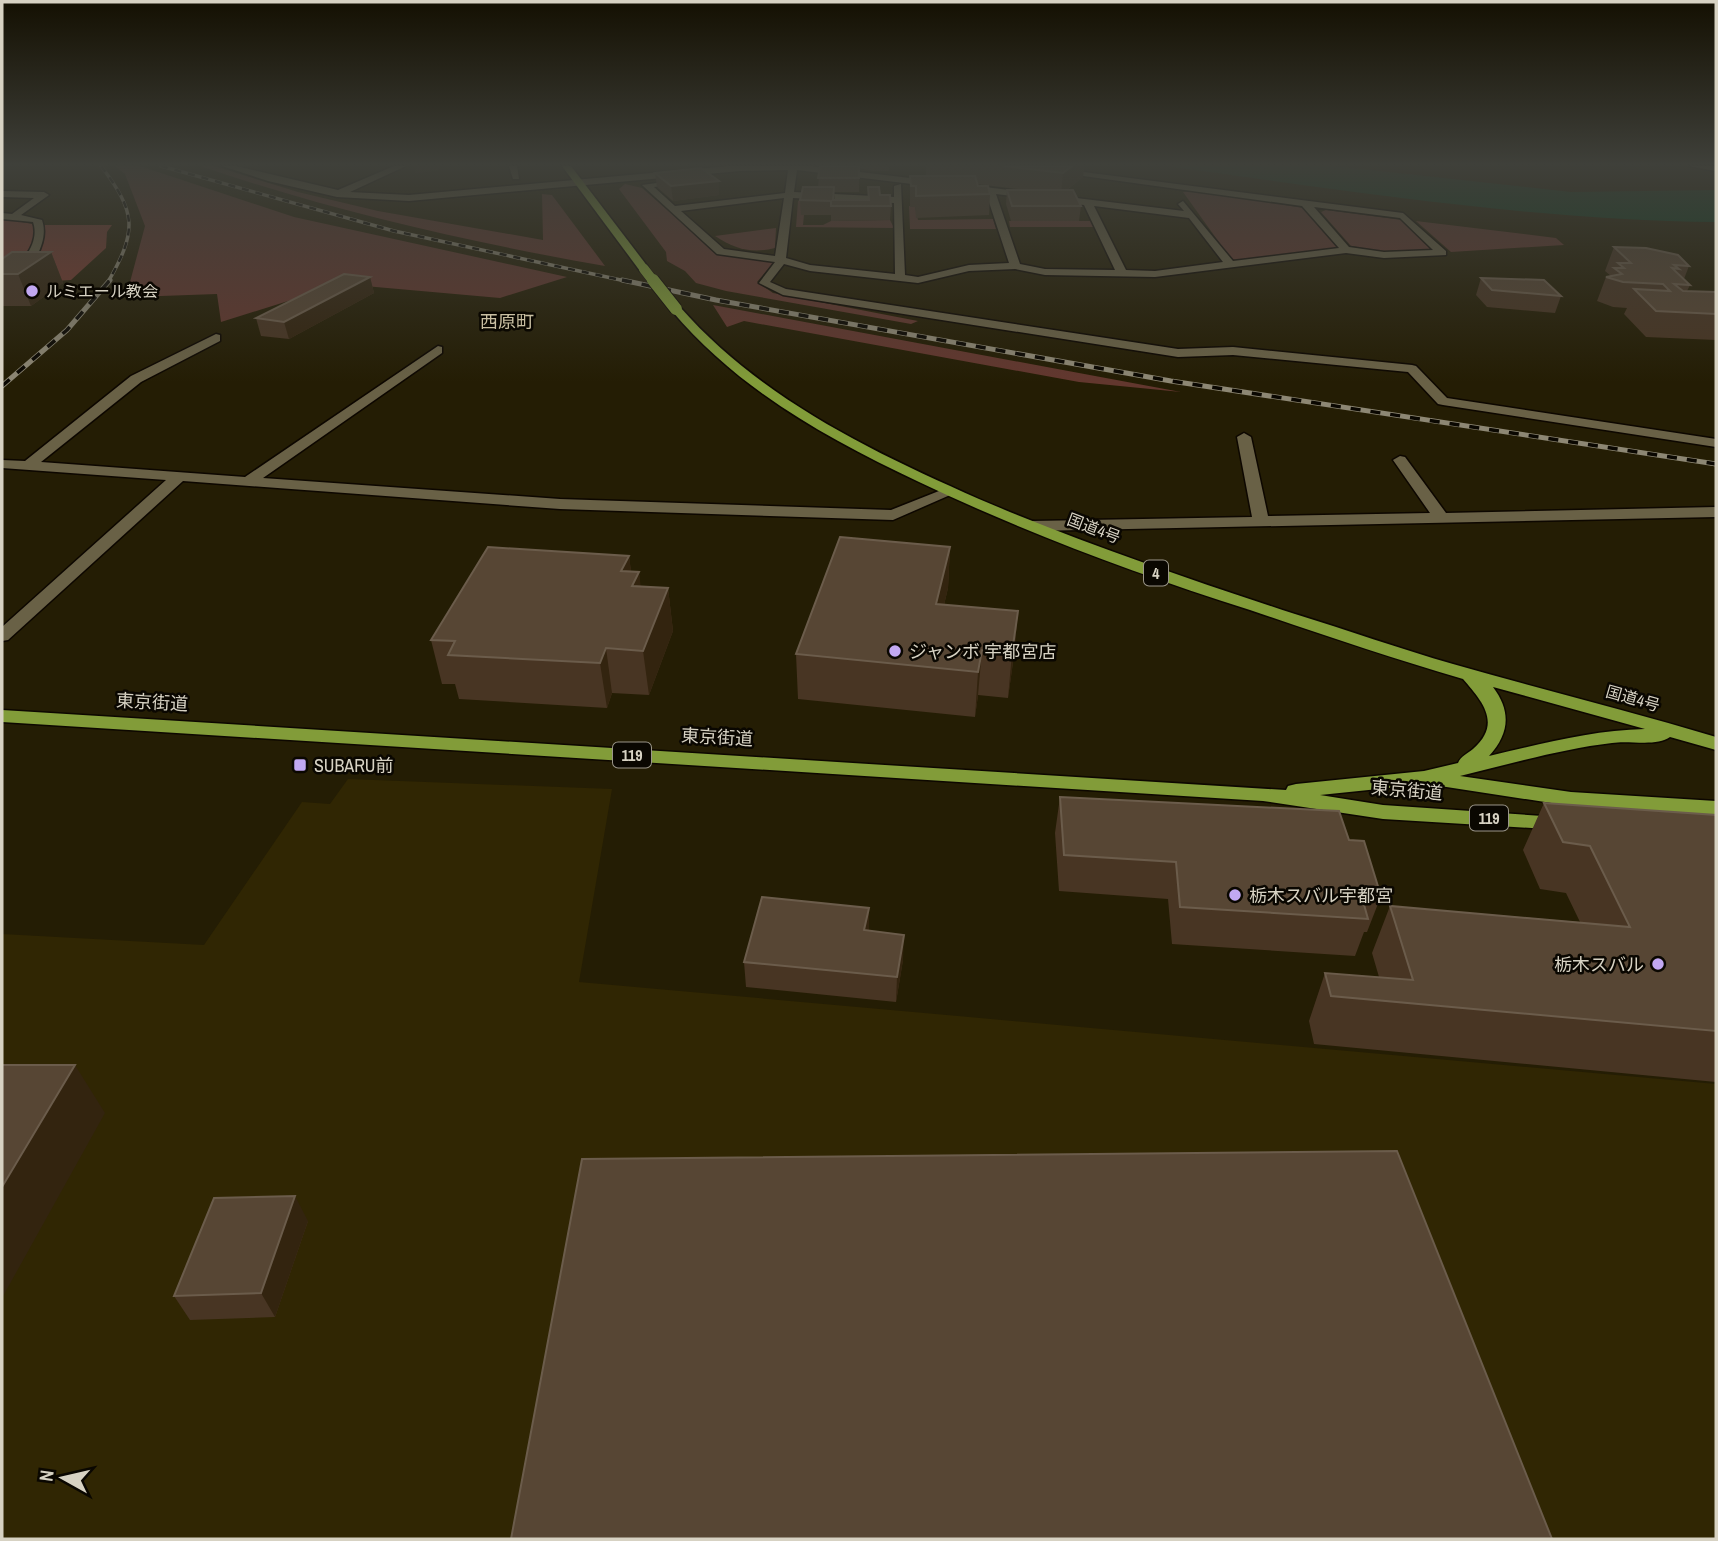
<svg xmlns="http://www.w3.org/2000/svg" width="1718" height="1541" font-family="'Archivo Narrow','Noto Sans JP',sans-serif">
  <rect width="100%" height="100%" fill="#241d04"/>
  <!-- built -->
  <path fill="#302603" d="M348,779L612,789L579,982L1716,1084V1539H2V934L204,945L302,802L330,804Z"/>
  <!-- green -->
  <g fill="#62372e">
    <path d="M115,166H140L294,217L567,277L500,298L342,284L221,322L217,294L133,297L130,282L145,226L125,174Z"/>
    <path d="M200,166H214L298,192L378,211L543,240L542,194L552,195L605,266C468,242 332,211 200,166Z"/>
    <path d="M625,184L642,188L718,254L774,262L757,282L773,293L918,321L911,324L726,291L696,283L685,271L667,261L666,252L619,189Z"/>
    <path d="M1196,190L1303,208L1337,246L1334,248L1243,261L1231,259L1183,192Z"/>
    <path d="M809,197L880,201L801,214L804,215L803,225H823L831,221L890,220L894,228L796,227L798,201Z"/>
    <path d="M909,206L915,207L918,220L993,219L996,229H910Z"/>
    <path d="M1326,210L1402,220L1432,247L1427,250L1380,251L1351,246L1321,212Z"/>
    <path d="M1009,221H1092L1094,227H1010Z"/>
    <path d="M1416,221L1556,238L1564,245L1451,252Z"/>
    <path d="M776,228L775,248C752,254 735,249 715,236Z"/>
    <path d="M713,305L1181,392L1079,382L744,321L727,327Z"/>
  </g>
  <!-- forest -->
  <path fill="#783a2f" d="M2,218L37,225H112L107,232L106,248L71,280L22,283L2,297Z"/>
  <!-- water -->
  <path fill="#0d3e21" d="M1166,166H1334L1571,192L1716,190V222C1531,220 1348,191 1166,166Z"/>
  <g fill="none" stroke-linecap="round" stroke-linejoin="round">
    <!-- street casing -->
    <g stroke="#0d0700" stroke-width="3">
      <g id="street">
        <path d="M222,166H236L338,190L394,166H406L350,192L409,195L729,166H810L1184,211L1178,204L1183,201L1233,261L1339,248L1302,206L1010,166H1037L1403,213L1446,251V255L1384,258L1346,253L1155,277L1045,275L1015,269L969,271L918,283L810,271L784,264L770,282L786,289L1178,349L1233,347L1412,365L1416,366L1447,398L1716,439V447L1443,405L1438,404L1408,372L1233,355L1178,357L783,295L759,283L775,262L717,254L642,185L671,181V185L654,187L675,206L785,193L788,170L740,171L409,201L337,197L268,181ZM797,170L986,193L1009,263L969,265L918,277L905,275L901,184L894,186V197L794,192ZM996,194L1084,205L1115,270L1045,269L1020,264ZM784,198L775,256L724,249L681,211ZM793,198L894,203L895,274L810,265L786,258ZM1094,206L1189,218L1223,262L1155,271L1126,270ZM1314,207L1400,218L1433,250L1384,252L1349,247Z"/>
        <path d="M509,166H517L519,179H513Z"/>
        <path d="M1689,166H1716V171Z"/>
        <path d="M2,191L44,192L49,195L21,215L42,220C51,245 25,280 2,289V281C18,267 41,245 33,222L2,219V213L12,214L34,198L2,197Z"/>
        <path d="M216,334L220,335V341L141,382L41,462L245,477L438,346L442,347V353L263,478L560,499L891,510L944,489L949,487L957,492L893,520L560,509L183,481L8,640L2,641V627L166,480L2,468V460L25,461L131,376Z"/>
        <path d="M1244,433L1251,437L1268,516L1430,513L1393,460L1400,456L1405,457L1446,513L1716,507V517L1033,531L1025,526L1033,521L1252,517L1237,437Z"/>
      </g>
    </g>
    <!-- highway casing -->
    <g stroke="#0d0700" stroke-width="3">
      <g id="highway">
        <path d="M562,166H571L648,267V271H640Z"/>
        <path d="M672,307H680C760,398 870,451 979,499C1082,543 1189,579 1295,614C1348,630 1400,649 1453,664C1540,689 1629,711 1716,737V750L1670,737C1657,747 1629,740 1612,743C1561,749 1510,764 1460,776L1571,792L1716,801V815L1571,806L1427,784L1320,795L1383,805L1572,818L1575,823L1572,828L1564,830L1383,819L1263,801L2,722V710L1286,790L1288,786L1296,784L1424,771L1458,763C1461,756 1467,754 1473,749C1503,723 1481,700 1463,679C1391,658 1321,634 1250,610C1137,574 1026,533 919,482C826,438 739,390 672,311ZM1493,687L1645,729C1592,730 1541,744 1489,756C1510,733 1511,711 1493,687Z"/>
      </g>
    </g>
    <!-- street -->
    <use href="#street" fill="#696146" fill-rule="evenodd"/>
    <!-- highway -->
    <use href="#highway" fill="#829c39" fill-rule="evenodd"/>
    <!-- rail-far1 casing -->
    <g stroke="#8d8774" stroke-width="3.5">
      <g id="rail-far1">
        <path d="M101,166C136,212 138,230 108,282"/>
        <path d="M161,166L394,231L630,282"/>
      </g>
    </g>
    <!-- rail casing -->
    <g stroke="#8d8774" stroke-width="5">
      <g id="rail">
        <path d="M622,280L716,300L1171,381L1716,464"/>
        <path d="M2,386L67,330L110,280"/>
      </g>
    </g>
    <!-- rail-far1 -->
    <use href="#rail-far1" stroke="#0a0701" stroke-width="2.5" stroke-dasharray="7" stroke-linecap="butt"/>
    <!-- rail -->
    <use href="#rail" stroke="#0a0701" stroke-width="3.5" stroke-dasharray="10" stroke-linecap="butt"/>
    <!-- highway-bridge-far1 casing -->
    <g stroke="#0d0700" stroke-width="11" stroke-linecap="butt">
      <path id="highway-bridge-far1" d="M644,269L654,282"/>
    </g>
    <!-- highway-bridge casing -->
    <g stroke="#0d0700" stroke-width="14" stroke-linecap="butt">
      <path id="highway-bridge" d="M653,280L676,309"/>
    </g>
    <!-- highway-bridge-far1 -->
    <use href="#highway-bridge-far1" stroke="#829c39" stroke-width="10"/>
    <!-- highway-bridge -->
    <use href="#highway-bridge" stroke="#829c39" stroke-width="12"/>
  </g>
  <!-- wall -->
  <g fill="#483523">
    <path d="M820,166H889V171H873L859,168V192H834L835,200H868V187L880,195L891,206L890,220L831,221V215H801L800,200L818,187Z"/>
    <path d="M926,166H1084L1083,177L1067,190L1081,206L1079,221H1011L1006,204L1007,190H1027L977,184L978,186L990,194L989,215L916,218L915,207H910V176H926Z"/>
    <path d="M655,173L719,181V195L673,201L657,187Z"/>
    <path d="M1614,247L1689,266L1684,279L1690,285L1687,291L1716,292V340L1646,337L1624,314L1627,308L1613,307L1597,301L1606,277L1611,276L1605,271Z"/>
    <path d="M51,252L63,283L31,306H2V259Z"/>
    <path d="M370,277L374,293L289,339L261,336L256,318Z"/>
    <path d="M1481,278L1561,296L1555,313L1487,307L1476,295Z"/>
    <path d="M950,547L948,588L944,605L1018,611L1014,655L1008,698L978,695L975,717L798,699L796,654Z"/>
    <path d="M629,556L631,572H639L640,586L668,588L673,631L649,695L612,693L607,708L459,699L455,684H442L431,640Z"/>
    <path d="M1060,797L1381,896L1367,932H1364L1355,956L1172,944L1168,899L1059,891L1055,833Z"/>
    <path d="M1544,803L1716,815V1082L1314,1044L1309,1021L1325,973L1379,977L1372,953L1390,906L1580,922L1566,893L1540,889L1523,850Z"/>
    <path d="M869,908V930L903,960L896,1002L746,987L744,962Z"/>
    <path d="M308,1221L275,1317L190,1320L174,1296Z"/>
  </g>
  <!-- shaded-wall -->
  <g fill="#33240f">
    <path d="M414,166H439V171L415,173Z"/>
    <path d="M1072,166H1084L1083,177L1061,194L1063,173Z"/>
    <path d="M719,181V195L673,201L671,186Z"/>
    <path d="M51,252L63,283L31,306L18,274Z"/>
    <path d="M370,277L374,293L289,339L284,322Z"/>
    <path d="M950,547L948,588L934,647L936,604Z"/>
    <path d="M629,556L633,585L639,572L644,615L621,571Z"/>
    <path d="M668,588L673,631L649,695L643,651Z"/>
    <path d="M1018,611L1014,655L1008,698L1012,653Z"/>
    <path d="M606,648L612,693L607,708L600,663Z"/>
    <path d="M982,650L978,695L975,717L978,672Z"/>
    <path d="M869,908V933L864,930Z"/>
    <path d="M904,935L903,960L896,1002L897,977Z"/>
    <path d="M75,1065L105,1113L2,1298V1187Z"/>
    <path d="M295,1196L308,1221L275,1317L261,1293Z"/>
  </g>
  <!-- building -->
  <g fill="#574634" stroke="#6b5c4b" stroke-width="2">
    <path d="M820,166H859V178H818Z"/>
    <path d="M1004,166H1072L1063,173Z"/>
    <path d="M701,168L719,181L671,186L655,173Z"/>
    <path d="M910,176H975L978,186H988L990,194L916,196V186H911Z"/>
    <path d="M803,187H834L833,200H869L868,187H879L880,195H890L891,206H831V201L800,200Z"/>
    <path d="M1007,190H1073L1081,206H1012Z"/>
    <path d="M1614,247L1646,248L1678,255L1689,266L1674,265L1679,269L1672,268L1690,285L1674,284L1683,291L1716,292V314L1656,311L1634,289L1670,291L1663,284L1623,282L1606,277L1622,274L1614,268H1624L1618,263H1631Z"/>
    <path d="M12,252H51L18,274H2V259Z"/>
    <path d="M344,274L370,277L284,322L256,318Z"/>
    <path d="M1481,278L1544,280L1561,296L1492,290Z"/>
    <path d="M840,537L950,547L936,604L1018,611L1012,653L982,650L978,672L796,654Z"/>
    <path d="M488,547L629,556L621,571L639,572L632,586L668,588L643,651L606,648L600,663L448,655L455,641L431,640Z"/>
    <path d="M1060,797L1339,811L1349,840L1364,841L1381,896L1361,894L1368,919L1180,907L1176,862L1064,855Z"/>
    <path d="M1544,803L1716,815V1031L1331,996L1325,973L1413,980L1390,906L1630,927L1590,846L1563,842Z"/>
    <path d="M762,897L869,908L864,930L904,935L897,977L744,962Z"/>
    <path d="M2,1065H75L2,1187Z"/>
    <path d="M1397,1151L1552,1539H511L582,1159Z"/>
    <path d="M295,1196L261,1293L174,1296L214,1198Z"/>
  </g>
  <!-- sky -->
  <linearGradient id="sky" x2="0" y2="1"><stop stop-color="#141002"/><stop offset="0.43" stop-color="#3f403a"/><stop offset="1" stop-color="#3f403a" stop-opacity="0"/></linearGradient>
  <rect width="1718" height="382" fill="url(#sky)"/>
  <!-- markers -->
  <g fill="#c2a8f2" stroke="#0a0701" stroke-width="2.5">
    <circle cx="32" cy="291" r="7"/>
    <circle cx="895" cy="651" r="7"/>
    <rect x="293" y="758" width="14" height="14" rx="3.5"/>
    <circle cx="1235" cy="895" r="7"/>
    <circle cx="1658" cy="964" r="7"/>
  </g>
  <g text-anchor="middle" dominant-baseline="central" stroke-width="5" stroke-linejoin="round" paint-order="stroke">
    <!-- far-poi labels -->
    <g font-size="16" fill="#d7d2c3" stroke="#0a0701" text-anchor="start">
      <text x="46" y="291">ルミエール教会</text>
    </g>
    <!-- far-street labels -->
    <g font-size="16" fill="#d7d2c3" stroke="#0a0701">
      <text transform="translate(1094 528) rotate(21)">国道4号</text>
      <text transform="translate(1633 698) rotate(16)">国道4号</text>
    </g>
    <!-- shield labels -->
    <g fill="#0a0701" stroke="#9a9589" stroke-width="2">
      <rect x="1144" y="560.5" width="24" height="25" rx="5"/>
      <rect x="613" y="742.5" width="38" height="25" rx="5"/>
      <rect x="1470" y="805.5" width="38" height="25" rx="5"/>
    </g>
    <g font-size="16" font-weight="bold" fill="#d7d2c3">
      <text x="1156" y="573">4</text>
      <text x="632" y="755">119</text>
      <text x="1489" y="818">119</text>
    </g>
    <!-- far-quarter labels -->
    <g font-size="18" fill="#c9bfa2" stroke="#0a0701">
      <text x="507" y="321">西原町</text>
    </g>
    <!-- poi labels -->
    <g font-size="18" fill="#d7d2c3" stroke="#0a0701" text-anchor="start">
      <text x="909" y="651">ジャンボ 宇都宮店</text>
      <text x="314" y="765">SUBARU前</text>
      <text x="1249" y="895">栃木スバル宇都宮</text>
      <text x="1644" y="964" text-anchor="end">栃木スバル</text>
    </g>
    <!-- street labels -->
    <g font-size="18" fill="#d7d2c3" stroke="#0a0701">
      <text transform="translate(152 702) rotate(3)">東京街道</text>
      <text transform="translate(717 737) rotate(3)">東京街道</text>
      <text transform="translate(1407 790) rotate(5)">東京街道</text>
    </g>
  </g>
  <!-- border -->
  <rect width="1718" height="1541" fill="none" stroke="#d7d2c3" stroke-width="7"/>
  <!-- north arrow -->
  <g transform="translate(63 1478) rotate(278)" stroke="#0a0701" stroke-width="5" paint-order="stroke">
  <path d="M0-5L12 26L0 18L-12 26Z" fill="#d7d2c3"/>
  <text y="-10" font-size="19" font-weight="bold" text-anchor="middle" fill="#d7d2c3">N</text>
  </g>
</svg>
